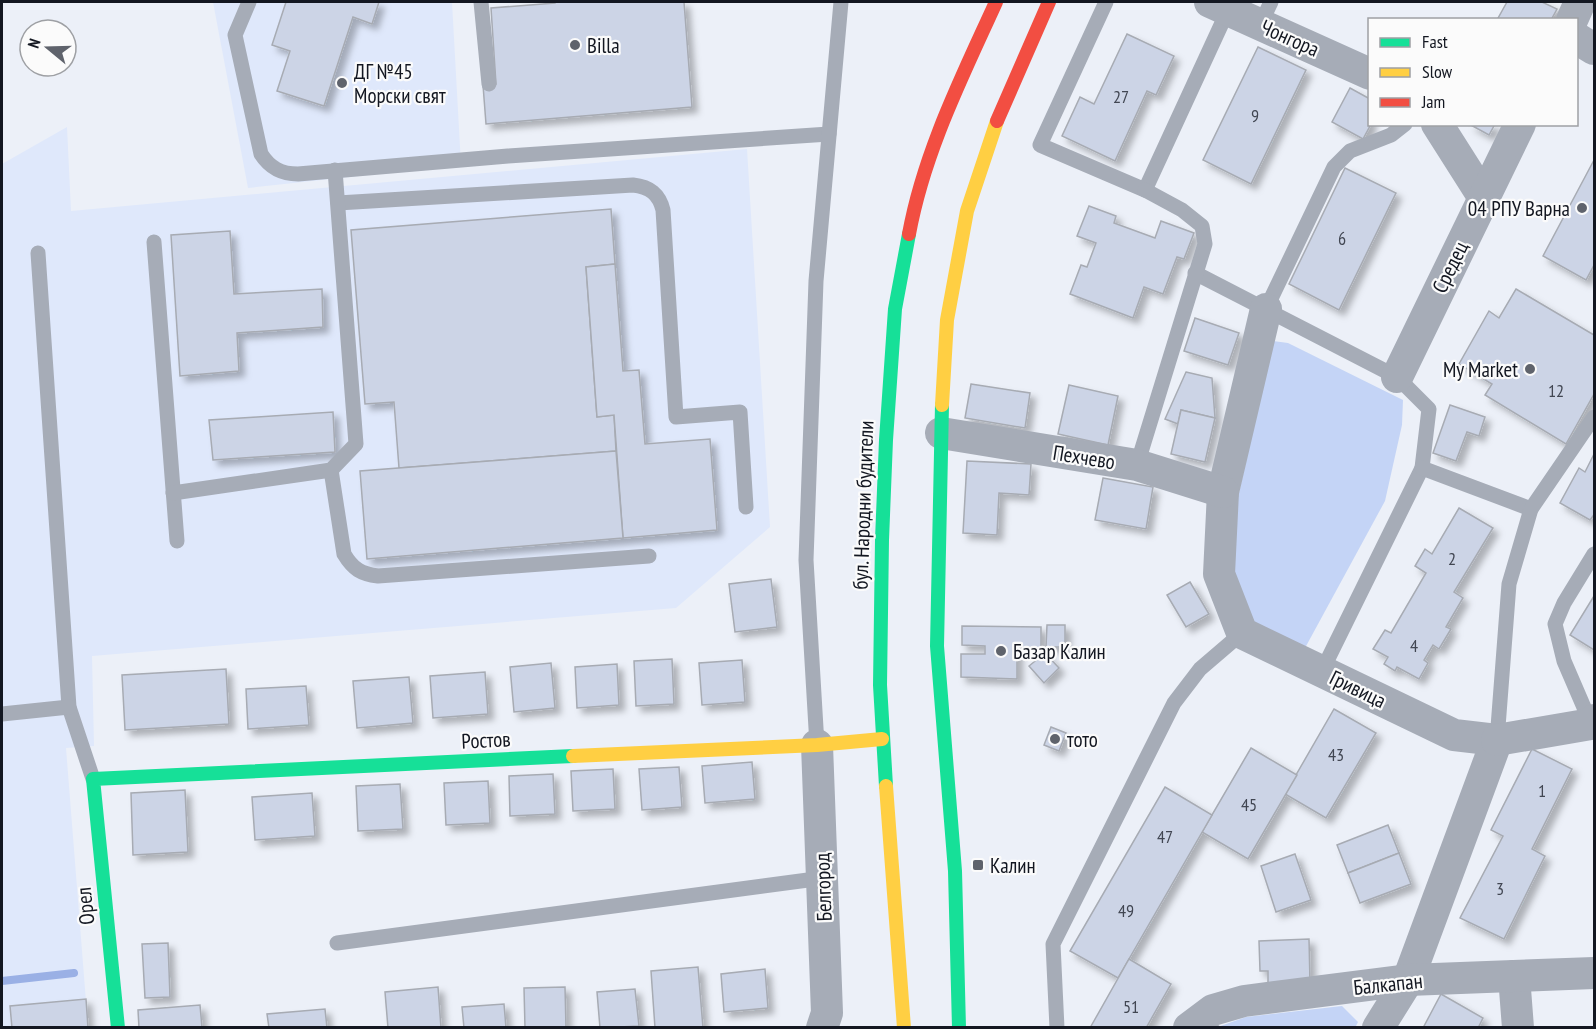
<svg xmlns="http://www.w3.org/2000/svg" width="1596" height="1029" font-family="'PT Sans Narrow',sans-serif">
  <defs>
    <filter id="shadow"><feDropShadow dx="5.5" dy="5.5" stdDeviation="3" flood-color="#0004"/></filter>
  </defs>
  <rect width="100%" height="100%" fill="#ecf0f8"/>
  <!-- built -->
  <g fill="#dfe8fb">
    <path d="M213,2H452L461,165L248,188Z"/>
    <path d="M67,127L71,211L747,149L770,527L676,608L92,656L94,746L66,748L88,1027H2V164Z"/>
  </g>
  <!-- green -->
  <g fill="#c4d4f6">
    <path d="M1273,341L1288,343L1403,400L1402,425L1385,501L1305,648L1248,622L1231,574L1229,537Z"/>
    <path d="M1342,1006L1358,1022L1355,1028H1215L1246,1017Z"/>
  </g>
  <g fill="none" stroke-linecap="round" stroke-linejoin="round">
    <!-- stream -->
    <path stroke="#9ab0e5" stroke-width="8" d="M2,981L74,973"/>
  </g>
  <!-- building -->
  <g fill="#ccd4e6" stroke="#a7abb3" stroke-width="1.5" filter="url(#shadow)">
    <path d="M286,2H379L372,24L353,17L324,106L277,91L290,51L272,45Z"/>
    <path d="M555,2H684L692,107L486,124L483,85L496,84L491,8L555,3Z"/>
    <path d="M1507,2H1542L1557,9L1551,20H1497Z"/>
    <path d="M1127,34L1174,56L1156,95L1147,91L1115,161L1062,136L1080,97L1094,104Z"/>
    <path d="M1258,47L1306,70L1251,184L1203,160Z"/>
    <path d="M1350,88L1370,99V124H1371L1363,139L1332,122Z"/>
    <path d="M1469,124H1495L1489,135Z"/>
    <path d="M1594,160V265L1586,280L1543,256Z"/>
    <path d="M1345,168L1396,193L1339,310L1289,284Z"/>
    <path d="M1089,206L1116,216L1114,223L1155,238L1161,221L1194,233L1184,259L1177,257L1163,294L1144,287L1133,318L1070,294L1081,265L1087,267L1096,243L1077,236Z"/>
    <path d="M611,209L615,264L586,267L597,417L614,415L616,451L399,468L394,402L365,404L351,230Z"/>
    <path d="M230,231L234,294L322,289L323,327L237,333L239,371L180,376L171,235Z"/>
    <path d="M615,264L623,371L639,370L645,444L710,439L717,530L623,538L614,415L597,417L586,267Z"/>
    <path d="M1516,289L1594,335V394L1566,444L1485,395L1492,384L1459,364L1489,311L1499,318Z"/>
    <path d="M1195,318L1239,333L1228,365L1184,351Z"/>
    <path d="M1186,372L1212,378L1215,418L1181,410L1178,424L1165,419Z"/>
    <path d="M971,384L1030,393L1025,428L965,418Z"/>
    <path d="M1069,385L1118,396L1108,445L1058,434Z"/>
    <path d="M1450,405L1485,417L1479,436L1467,432L1456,461L1433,453Z"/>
    <path d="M1181,410L1215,418L1205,462L1171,454Z"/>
    <path d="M333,412L335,452L213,460L209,420Z"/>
    <path d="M616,451L623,538L367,559L360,471Z"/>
    <path d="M1594,454V517L1593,516L1590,520L1560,503L1579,468L1585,472Z"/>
    <path d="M967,461L1031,464L1029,495L999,493L997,535L963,533Z"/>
    <path d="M1103,478L1153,487L1146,529L1095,520Z"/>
    <path d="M1459,508L1493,528L1454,592L1463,598L1446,627L1451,629L1439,649L1433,645L1424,660L1428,663L1419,679L1397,667L1395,671L1384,664L1388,657L1373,649L1385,630L1391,633L1426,573L1415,566L1425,549L1432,554Z"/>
    <path d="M771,579L777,627L735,632L729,584Z"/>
    <path d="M1190,582L1209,614L1186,627L1167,595Z"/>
    <path d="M1594,596V650L1570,635Z"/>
    <path d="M1047,625H1065V647H1046Z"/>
    <path d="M962,626L1041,627V648H1017V679L961,677V654H985V646L962,645Z"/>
    <path d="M1045,653L1059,668L1044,683L1029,666Z"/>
    <path d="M672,659L674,704L636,706L634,661Z"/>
    <path d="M742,660L745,702L702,705L699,663Z"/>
    <path d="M551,663L555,708L514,712L510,667Z"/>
    <path d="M617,664L619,705L577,708L575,667Z"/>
    <path d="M226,669L229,724L125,730L122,675Z"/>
    <path d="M485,672L488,714L433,718L430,676Z"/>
    <path d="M409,677L413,723L357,728L353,681Z"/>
    <path d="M306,686L309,725L248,729L246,689Z"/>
    <path d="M1334,709L1376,733L1326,818L1285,794Z"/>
    <path d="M1051,727L1066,733L1059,751L1044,745Z"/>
    <path d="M1251,748L1297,775L1248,859L1202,832Z"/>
    <path d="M1532,749L1572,769L1532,849L1545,856L1504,939L1460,918L1503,836L1491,830Z"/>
    <path d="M752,762L755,799L705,803L702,766Z"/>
    <path d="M679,767L682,807L642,810L639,769Z"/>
    <path d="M613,769L615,809L573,811L571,771Z"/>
    <path d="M553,774L555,814L510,816L509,776Z"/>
    <path d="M488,781L490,823L446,825L444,783Z"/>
    <path d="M400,784L403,829L358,831L356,786Z"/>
    <path d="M1165,787L1212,815L1118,978L1070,951Z"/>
    <path d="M185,790L188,852L133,855L131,793Z"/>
    <path d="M312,793L315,836L255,840L252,797Z"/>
    <path d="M1388,825L1399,853L1348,873L1337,845Z"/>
    <path d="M1399,853L1411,884L1360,903L1348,873Z"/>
    <path d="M1295,854L1311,900L1276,912L1261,866Z"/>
    <path d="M1309,939L1310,983L1268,985V971H1260L1259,941Z"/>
    <path d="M168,943L170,997L145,998L142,944Z"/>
    <path d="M1129,959L1171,984L1146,1028H1090Z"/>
    <path d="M698,967L703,1028H655L651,971Z"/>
    <path d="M765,969L768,1008L724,1012L721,974Z"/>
    <path d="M438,987L441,1028H388L385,992Z"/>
    <path d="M565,987L566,1028H525L524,988Z"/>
    <path d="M635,989L639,1026L600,1028L597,992Z"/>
    <path d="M1441,994L1483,1018L1478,1028H1423Z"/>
    <path d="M86,999L88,1028H12L10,1006Z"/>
    <path d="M504,1004L506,1028H464L462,1007Z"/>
    <path d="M200,1005L202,1028H139L138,1010Z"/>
    <path d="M325,1009L327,1028H269L267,1014Z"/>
  </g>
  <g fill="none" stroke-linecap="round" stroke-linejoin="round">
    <!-- lane -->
    <g stroke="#a6acb7" stroke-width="15">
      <path d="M249,2L235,35L261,154C270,168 281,174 298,174L508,156L829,134"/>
      <path d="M481,2L489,84"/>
      <path d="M1106,2L1040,145L1145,190L1228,10"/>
      <path d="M1260,25L1271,2"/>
      <path d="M338,203L633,185C650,187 659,194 663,210L676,417L740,412L746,507"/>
      <path d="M154,242L177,541"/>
      <path d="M38,253L69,707L93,779"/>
      <path d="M1195,273L1397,377L1429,409L1422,468L1322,671"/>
      <path d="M1266,309L1334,167L1350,151L1391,135L1405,124"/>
      <path d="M1137,465L1205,244L1202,226L1182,210L1145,190"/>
      <path d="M1422,468L1531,509"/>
      <path d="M331,470L344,554C353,569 361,574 378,576L649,556"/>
      <path d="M173,493L331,470L356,444L335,170"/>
      <path d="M2,714L69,707"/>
      <path d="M1592,726L1564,661L1555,624L1564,603L1594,554"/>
      <path d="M1497,740L1509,584L1531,509L1594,417"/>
      <path d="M817,745L806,560L816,281L841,2"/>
      <path d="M337,943L823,878"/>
      <path d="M1057,1028L1053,944L1174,703L1200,669L1242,633"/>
    </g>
    <!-- street -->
    <g stroke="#a6acb7" stroke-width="32">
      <path d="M1210,2L1370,74"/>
      <path d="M1572,20L1580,2"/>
      <path d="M1576,38L1594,49"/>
      <path d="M1437,124L1484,198"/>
      <path d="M1266,309L1223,492L1219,574L1242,633L1454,735L1497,740L1408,980L1378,1028"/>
      <path d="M1397,377L1520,124"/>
      <path d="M941,433L1137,465L1223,492"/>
      <path d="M1497,740L1591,724L1594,720"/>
      <path d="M817,745L827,1013L822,1028"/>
      <path d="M1514,976L1518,1028"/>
      <path d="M1189,1028L1213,1010L1244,1001L1408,980L1594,973"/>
    </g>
    <!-- fast -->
    <g stroke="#16e098" stroke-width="14">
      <path d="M942,405L937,646L955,871L959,1028"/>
      <path d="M886,786L880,685L882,540L886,440L895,309L909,234"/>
      <path d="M118,1028L93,779L573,756"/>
    </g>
    <!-- slow -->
    <g stroke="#ffcf43" stroke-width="14">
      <path d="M942,405L947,320L967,211L997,121"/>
      <path d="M573,756L817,745L882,739"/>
      <path d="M886,786L904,1028"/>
    </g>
    <!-- jam -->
    <g stroke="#f24e42" stroke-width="14">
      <path d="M997,121L1049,2"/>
      <path d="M909,234C924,152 962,77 996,2"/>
    </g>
  </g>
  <!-- markers -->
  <g fill="#5f636c" stroke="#fbfbfb" stroke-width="2">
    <circle cx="575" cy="45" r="6"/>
    <circle cx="342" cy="83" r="6"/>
    <circle cx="1582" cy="208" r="6"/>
    <circle cx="1530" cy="369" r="6"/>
    <circle cx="1001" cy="651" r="6"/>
    <circle cx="1055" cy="739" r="6"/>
    <rect x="972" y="859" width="12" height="12" rx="3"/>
  </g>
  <g text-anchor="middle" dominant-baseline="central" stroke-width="4.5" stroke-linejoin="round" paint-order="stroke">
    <!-- number labels -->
    <g font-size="18" fill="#414652">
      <text x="1121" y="96">27</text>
      <text x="1255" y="115">9</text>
      <text x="1342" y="238">6</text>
      <text x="1556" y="390">12</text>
      <text x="1452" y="558">2</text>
      <text x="1414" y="645">4</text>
      <text x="1336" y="754">43</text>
      <text x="1542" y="790">1</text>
      <text x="1249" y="804">45</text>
      <text x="1165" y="836">47</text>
      <text x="1500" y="888">3</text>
      <text x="1126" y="910">49</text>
      <text x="1131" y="1006">51</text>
    </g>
    <!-- street labels -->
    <g font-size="21" fill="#131721" stroke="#fbfbfb">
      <text transform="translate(1290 38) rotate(24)">Чонгора</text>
      <text transform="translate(1450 267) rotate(-64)">Средец</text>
      <text transform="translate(1084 457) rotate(9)">Пехчево</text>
      <text transform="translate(863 505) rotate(-88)">бул. Народни будители</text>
      <text transform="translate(1358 689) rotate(26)">Гривица</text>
      <text transform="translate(486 740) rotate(-3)">Ростов</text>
      <text transform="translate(823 887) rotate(-92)">Белгород</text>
      <text transform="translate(85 906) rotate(-96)">Орел</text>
      <text transform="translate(1388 984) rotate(-6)">Балкапан</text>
    </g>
    <!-- poi labels -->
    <g font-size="21" fill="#131721" stroke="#fbfbfb" text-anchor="start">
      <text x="587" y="45">Billa</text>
      <text x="354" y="71">ДГ №45<tspan x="354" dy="24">Морски свят</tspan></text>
      <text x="1570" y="208" text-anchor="end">04 РПУ Варна</text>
      <text x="1518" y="369" text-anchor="end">My Market</text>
      <text x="1013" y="651">Базар Калин</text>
      <text x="1067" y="739">тото</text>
      <text x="990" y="865">Калин</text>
    </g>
  </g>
  <!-- border -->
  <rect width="1596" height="1029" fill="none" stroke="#131721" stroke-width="6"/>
  <!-- legend -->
  <rect x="1368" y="18" width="210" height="108" fill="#fbfbfb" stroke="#9ea0a4" stroke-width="1.5"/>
  <rect x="1380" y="38" width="30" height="9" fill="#16e098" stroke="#9ea0a4" stroke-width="1.5"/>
  <text x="1422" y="48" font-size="18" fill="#131721">Fast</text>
  <rect x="1380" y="68" width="30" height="9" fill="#ffcf43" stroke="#9ea0a4" stroke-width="1.5"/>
  <text x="1422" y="78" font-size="18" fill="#131721">Slow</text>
  <rect x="1380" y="98" width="30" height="9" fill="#f24e42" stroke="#9ea0a4" stroke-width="1.5"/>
  <text x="1422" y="108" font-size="18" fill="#131721">Jam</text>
  <!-- north arrow -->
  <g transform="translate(48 48) rotate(289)"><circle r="28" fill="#fbfbfb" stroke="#9ea0a4" stroke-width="1.5"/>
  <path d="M0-4.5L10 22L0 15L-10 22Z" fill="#5f636c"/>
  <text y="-9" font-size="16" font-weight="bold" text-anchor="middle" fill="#131721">N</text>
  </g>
</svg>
